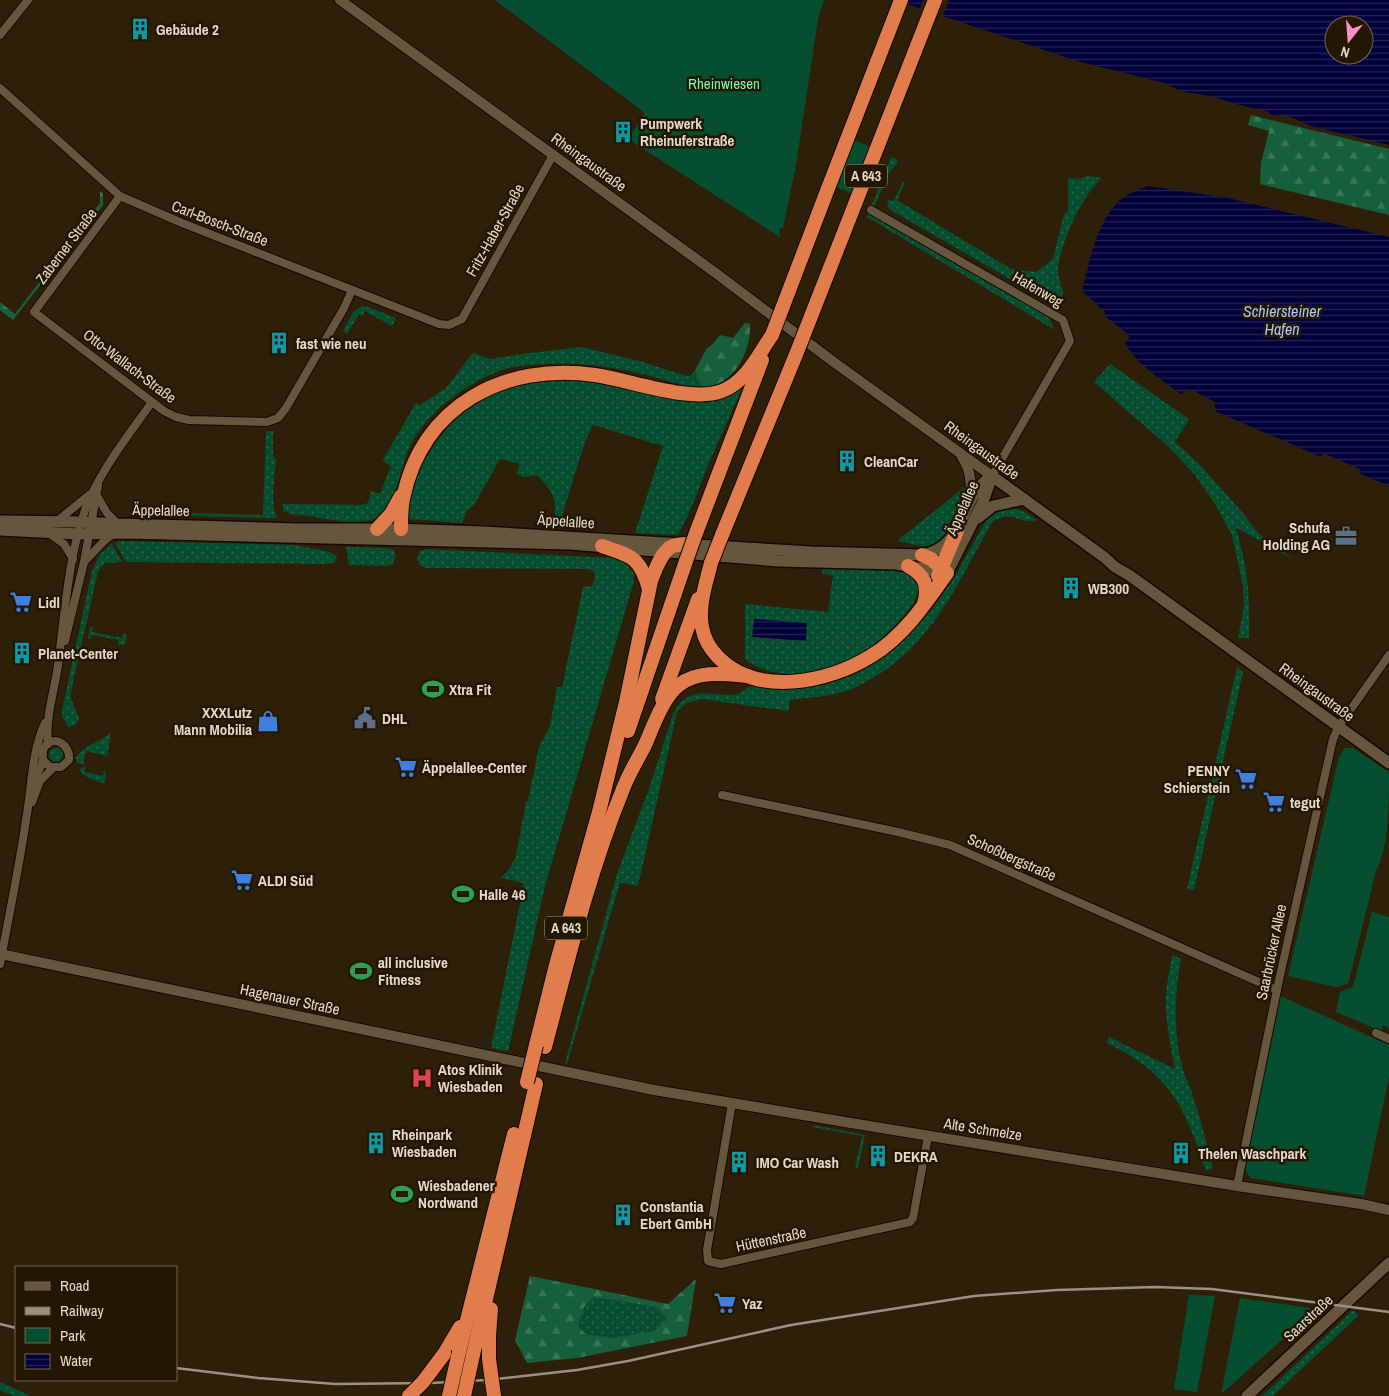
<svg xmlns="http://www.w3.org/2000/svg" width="1389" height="1396" font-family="'Archivo Narrow',sans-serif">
  <defs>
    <pattern id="grass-dots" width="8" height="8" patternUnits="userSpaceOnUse" patternTransform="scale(1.25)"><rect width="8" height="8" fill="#054f30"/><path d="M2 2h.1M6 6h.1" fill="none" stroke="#29684d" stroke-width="1.8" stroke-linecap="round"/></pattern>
    <pattern id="forest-firs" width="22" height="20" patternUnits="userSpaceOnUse" patternTransform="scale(1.25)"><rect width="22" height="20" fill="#155f3d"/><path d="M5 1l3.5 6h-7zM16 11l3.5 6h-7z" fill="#377558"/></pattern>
    <pattern id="water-rules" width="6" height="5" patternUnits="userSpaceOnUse" patternTransform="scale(1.25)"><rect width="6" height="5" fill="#01003a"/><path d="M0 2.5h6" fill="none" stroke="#262555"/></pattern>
  </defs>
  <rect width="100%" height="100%" fill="#2e2008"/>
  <!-- grass -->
  <g fill="url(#grass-dots)">
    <path d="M891,157L898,160L896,165L890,171L871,214L1043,314L1049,318L1055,330L867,217Z"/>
    <path d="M1088,176L1102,178C1081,197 1062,240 1058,268C1057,281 1068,293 1060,305H1055L894,212C889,209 886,206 888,200L893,201L894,200L903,182L905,183L897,200L1011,269L1036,272L1053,259L1064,214L1068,211V178L1080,179Z"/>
    <path d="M362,306L368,307L396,318L392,326L365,311L362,316L359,314L347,334L343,331L354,311Z"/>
    <path d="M581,347L639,361L687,376L692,374L695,370L702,388C682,386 662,379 643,374C605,365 570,361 531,365C523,366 515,366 508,368C469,380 422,414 407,453C400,472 396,502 381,515C368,527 327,520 311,516C302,515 294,517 286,511L284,512L282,504L361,505L368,503L371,491L380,494L391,466L383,461L384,458L416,403L420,405L446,388L473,353L490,359L522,354Z"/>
    <path d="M1110,364L1189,419L1175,442L1198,463L1242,512L1258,533L1293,559L1235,527C1248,565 1250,598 1249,638H1238L1244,607L1243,586L1232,535L1217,507L1195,475L1169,447L1094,382Z"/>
    <path d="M551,380C584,380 616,386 649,392C667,396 687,402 706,401C720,400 732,391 744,384L708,465L690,511L678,535L635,533L663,446L593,425L585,442L558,528H554C556,498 558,498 537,475L524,477L516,474L520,464L500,459L474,505L467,510L462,523L408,519C406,506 413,487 418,475C434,438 460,408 498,391C514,384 533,382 551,380Z"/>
    <path d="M266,431H273V455L276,460C275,474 270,505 277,517L275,518L144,515L149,512L263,515Z"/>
    <path d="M966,486C960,505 950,542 928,546C918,547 907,542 897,541Z"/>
    <path d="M1013,508L1023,511L1037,520C1021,526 1014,508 992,522C958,582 931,648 867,681C860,685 854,689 846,691C828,697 808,697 790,700L788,711L702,699L686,703L677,712L638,886L620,882L567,1064L565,1063L617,874L650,786L673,714C689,684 708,696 736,695C742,694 746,687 752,686C759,686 767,688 775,688C801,689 829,686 853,675C895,657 923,623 949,585H950L987,519C995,513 1003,509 1013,508Z"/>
    <path d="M120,541L295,545C306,548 328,549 334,555L337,554L335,562L328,564L126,562L115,543Z"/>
    <path d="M112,544L122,562L105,563L98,571L71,691V699L79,718L76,725L68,727L63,718L62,711L92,571L100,554Z"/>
    <path d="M346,547L386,548L394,550C397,556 395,564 388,566L349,565Z"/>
    <path d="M426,549L612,558L625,562L634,574L633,584L545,886L508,1051L491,1048L524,883L501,878L510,868L516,856L526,802L528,801L539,747L550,726L557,687H562L583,587L592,586L595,577L594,572L589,569L426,568L421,566L417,559L420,551Z"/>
    <path d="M850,567L902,570L920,581C918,600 911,607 899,621C885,636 870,650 851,660C821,676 773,682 745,659V604L828,612L833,576L822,573V569Z"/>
    <path d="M90,627H93L92,632L122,638L123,633L126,634L127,635L125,644L118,645L119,640L92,635L90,639L88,638Z"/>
    <path d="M1237,667L1243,672L1194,890L1187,889Z"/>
    <path d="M111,733L107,756L86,751L83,764L77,763L76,758C80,749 101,740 111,733Z"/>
    <circle cx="56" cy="755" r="7"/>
    <path d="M83,767H85V772L103,776L104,771L106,772L105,783C94,781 87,778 79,770Z"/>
    <path d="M1172,955L1181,959C1174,996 1173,1036 1184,1073C1186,1079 1189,1084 1191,1090C1200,1116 1206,1142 1213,1168L1206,1171C1185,1107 1170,1073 1107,1043L1109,1037L1175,1069C1170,1044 1165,1019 1166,994C1167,981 1170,968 1172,955Z"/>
    <path d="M813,1125L865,1135L858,1168L855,1167L862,1136L813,1127Z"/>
    <path d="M594,1297L657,1307L668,1318L654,1331L613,1338L586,1334L578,1326L584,1307Z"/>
    <path d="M1352,1311H1355L1358,1316L1273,1396H1262Z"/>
    <path d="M0,1382L31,1396H13L0,1390Z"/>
  </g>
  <!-- forest -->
  <g fill="url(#forest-firs)" fill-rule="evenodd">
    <path d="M1251,115L1389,149V215L1260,184L1261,163L1269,131L1248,125Z"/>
    <path d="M100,191L103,194V205L13,320L0,310V302L15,314L100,203Z"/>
    <path d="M745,323L750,324C751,352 734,386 702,388L695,370L707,348L712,345L720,335L733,338Z"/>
    <path d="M530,1276L668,1304L696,1279L687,1336L577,1358L527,1363L515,1340ZM594,1297L656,1307L667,1318L654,1331L613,1338L586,1334L578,1326L584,1307Z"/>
  </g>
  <!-- green -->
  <g fill="#054f30">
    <path d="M495,0H824L818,19L796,165L783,228H779L780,237L628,139L645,113Z"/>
    <path d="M843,136L882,151L864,198L825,183Z"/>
    <path d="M1345,748H1353L1389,772C1389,800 1389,849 1376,871L1348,984L1335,987L1288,976L1339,757Z"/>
    <path d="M1372,912L1389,917V1028L1383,1025L1381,1031L1336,1012L1340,992L1353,987Z"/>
    <path d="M1278,995L1389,1045V1077L1364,1196L1251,1178L1245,1170Z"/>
    <path d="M1189,1295L1215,1296L1197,1392L1174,1389Z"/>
    <path d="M1240,1298L1317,1309L1221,1394Z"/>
  </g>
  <!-- water -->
  <g fill="url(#water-rules)" fill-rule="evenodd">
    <path d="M895,0H1389V145L1311,126L1284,114L1273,116C1266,109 1261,110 1252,108C1238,105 1224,100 1209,96C1193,92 1183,95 1168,84L1077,61ZM1334,25H1364V55H1334Z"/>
    <path d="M1148,186L1228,198L1389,237V486L1359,473L1360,469L1323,453L1321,457L1215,411V402L1190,389L1181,394C1161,379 1138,366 1125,343L1130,336L1105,316V312L1082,291C1090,260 1096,223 1120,200C1126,194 1139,190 1148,186Z"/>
    <path d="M754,619L807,623L806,641L752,637Z"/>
  </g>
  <!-- pier -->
  <path fill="#2e2008" d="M923,0H949L942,18L919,11Z"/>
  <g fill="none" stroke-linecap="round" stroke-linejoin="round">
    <!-- minor casing -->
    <g stroke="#160900" stroke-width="10">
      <g id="minor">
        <path d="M0,35L28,0"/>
        <path d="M0,88L120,196L182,223L439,324L449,325L462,319L553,155"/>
        <path d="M120,196L34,312L164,411L176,417L189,420L267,422L278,418L286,408L344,308L352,290"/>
        <path d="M871,210L1063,320L1070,341L992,476"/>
        <path d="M97,496L107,513L118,524"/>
        <path d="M56,522L89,495"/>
        <path d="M50,534L64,544L73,559"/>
        <path d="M84,562L105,540L113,534"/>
        <path d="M65,641L84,562L98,486"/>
        <path d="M48,744C45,714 56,687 59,658C65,609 70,542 90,498C106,463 130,433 152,402"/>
        <path d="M33,780C36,774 43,766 43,759C43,755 42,752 44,748C53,733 71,745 69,760L61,767H50L43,760"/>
        <path d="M722,795L898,832L950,845L1277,990"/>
        <path d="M32,802L40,781L53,768"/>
        <path d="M0,964C9,916 19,868 26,820C32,788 31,753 45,723"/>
        <path d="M1376,1033L1389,1039"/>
        <path d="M732,1103L707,1250L708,1261L721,1264L910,1222L913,1218L928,1136"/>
        <path d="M1237,1186L1279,980L1333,739L1339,726L1389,655"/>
      </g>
    </g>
    <!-- tertiary casing -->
    <g stroke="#160900" stroke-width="12">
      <g id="tertiary">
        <path d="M340,0L717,274L835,363L992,476"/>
        <path d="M962,457C971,470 971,483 971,498"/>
        <path d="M0,954L654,1090L875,1127L1237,1186L1361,1204L1389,1210"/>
      </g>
    </g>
    <!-- secondary casing -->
    <g stroke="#160900" stroke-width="14">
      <g id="secondary">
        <path d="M992,476L1104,557L1115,567L1129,575L1389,763"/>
        <path d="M978,518L993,506L1024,499"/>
        <path d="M0,521L81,522L118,524L297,529H393L484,532L811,552L922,555C968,546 958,497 992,476"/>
        <path d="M0,530L78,534L127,533L570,544L779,561L896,564L947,573L983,502L992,476"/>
        <path d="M1247,1396L1389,1263"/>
      </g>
    </g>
    <!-- motorway casing -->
    <g stroke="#160900" stroke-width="16">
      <g id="motorway">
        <path d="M827,191L901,0"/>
        <path d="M377,529L391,514L401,496"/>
        <path d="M401,529C401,519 401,509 403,499C421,405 506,362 595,375C630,380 690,403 722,391C746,382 758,355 772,335"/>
        <path d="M696,533L762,360"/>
        <path d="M722,535L797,352"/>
        <path d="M602,546C632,556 640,557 649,589"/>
        <path d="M711,563C706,583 698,606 702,627C704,638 710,649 718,657C757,697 827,683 871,656C903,637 926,603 947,573L931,559L922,555"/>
        <path d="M908,566C925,575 929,585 924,604"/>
        <path d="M938,576L957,531"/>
        <path d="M662,699L698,599"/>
        <path d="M628,731L686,561"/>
        <path d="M536,1045L556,965L599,812L626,702L651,581C655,571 661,551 673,546C676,545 681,544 685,544"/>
        <path d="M545,1047C568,960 589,872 623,789C629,773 638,759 645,745C653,727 663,697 679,685C698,670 725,674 748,676"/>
        <path d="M459,1352L514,1134"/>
        <path d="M444,1354L460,1327"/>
        <path d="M473,1355L536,1084"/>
        <path d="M489,1359V1336L491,1309"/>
      </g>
    </g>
    <!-- minor -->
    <use href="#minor" stroke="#65563d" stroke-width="8"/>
    <!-- tertiary -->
    <use href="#tertiary" stroke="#65563d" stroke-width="10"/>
    <!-- secondary -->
    <use href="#secondary" stroke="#65563d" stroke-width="11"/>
    <!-- motorway -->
    <use href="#motorway" stroke="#e17c4c" stroke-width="14"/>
    <!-- rail -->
    <g stroke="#9c917f" stroke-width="2.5">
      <path d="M0,1324L16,1328"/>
      <path d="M176,1368L258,1378L335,1384L431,1383L487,1380L577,1370L628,1361L791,1325L974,1296L1057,1290L1155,1287L1212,1289L1389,1312"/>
    </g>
    <!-- motorway-bridge casing -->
    <g stroke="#160900" stroke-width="16" stroke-linecap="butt">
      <g id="motorway-bridge">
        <path d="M772,335L827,191"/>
        <path d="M797,352L935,0"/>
        <path d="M686,561L696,533"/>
        <path d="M711,563L722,535"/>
        <path d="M527,1082L536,1045"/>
        <path d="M489,1359L494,1396"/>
        <path d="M409,1396L423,1382L444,1354"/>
        <path d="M449,1396L459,1352"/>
        <path d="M464,1396L473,1355"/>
      </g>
    </g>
    <!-- motorway-bridge -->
    <use href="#motorway-bridge" stroke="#e17c4c" stroke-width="14"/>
  </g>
  <!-- icons -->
  <defs>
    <g id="building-bare" transform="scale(1.725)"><path d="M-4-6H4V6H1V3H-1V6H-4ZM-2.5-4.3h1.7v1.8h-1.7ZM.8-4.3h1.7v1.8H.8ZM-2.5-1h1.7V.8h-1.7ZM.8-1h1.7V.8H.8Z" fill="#0f9aa8" stroke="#241701" stroke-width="2.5" paint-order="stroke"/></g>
    <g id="office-bare" transform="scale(1.725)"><path d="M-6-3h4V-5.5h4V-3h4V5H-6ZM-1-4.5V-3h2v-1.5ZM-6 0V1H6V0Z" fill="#5c6f8a" stroke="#241701" stroke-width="2.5" paint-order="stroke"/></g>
    <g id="supermarket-bare" transform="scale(1.725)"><path d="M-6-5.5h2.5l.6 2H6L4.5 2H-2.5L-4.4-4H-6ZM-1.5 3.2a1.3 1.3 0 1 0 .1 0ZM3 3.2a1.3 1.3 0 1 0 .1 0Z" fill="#3f7fe0" stroke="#241701" stroke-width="2.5" paint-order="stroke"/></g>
    <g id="stadium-bare" transform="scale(1.725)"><path d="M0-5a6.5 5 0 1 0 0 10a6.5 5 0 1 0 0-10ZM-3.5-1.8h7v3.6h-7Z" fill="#2e9e5b" stroke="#241701" stroke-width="2.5" paint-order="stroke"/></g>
    <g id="civic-bare" transform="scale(1.725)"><path d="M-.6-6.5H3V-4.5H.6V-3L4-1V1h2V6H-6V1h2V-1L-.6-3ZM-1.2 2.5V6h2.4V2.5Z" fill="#5c6f8a" stroke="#241701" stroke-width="2.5" paint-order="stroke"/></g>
    <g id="shop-bare" transform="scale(1.725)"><path d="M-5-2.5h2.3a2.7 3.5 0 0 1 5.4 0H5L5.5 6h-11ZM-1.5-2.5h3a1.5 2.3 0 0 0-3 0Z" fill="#3f7fe0" stroke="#241701" stroke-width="2.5" paint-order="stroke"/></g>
    <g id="hospital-bare" transform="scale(1.725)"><path d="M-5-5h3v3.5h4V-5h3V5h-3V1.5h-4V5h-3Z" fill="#e0444e" stroke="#241701" stroke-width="2.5" paint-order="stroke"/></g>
  </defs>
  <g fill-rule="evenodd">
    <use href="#building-bare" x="140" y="29"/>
    <use href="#building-bare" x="623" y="132"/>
    <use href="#building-bare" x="279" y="343"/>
    <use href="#building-bare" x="847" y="461"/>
    <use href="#office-bare" x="1346" y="536"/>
    <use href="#building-bare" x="1071" y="588"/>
    <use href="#supermarket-bare" x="21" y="602"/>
    <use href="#building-bare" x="22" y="653"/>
    <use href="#stadium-bare" x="433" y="689"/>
    <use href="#civic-bare" x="365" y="718"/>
    <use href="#shop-bare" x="268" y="721"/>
    <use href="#supermarket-bare" x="406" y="767"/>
    <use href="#supermarket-bare" x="1246" y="779"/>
    <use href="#supermarket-bare" x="1274" y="802"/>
    <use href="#supermarket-bare" x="242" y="880"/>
    <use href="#stadium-bare" x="463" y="894"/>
    <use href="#stadium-bare" x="361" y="971"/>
    <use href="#hospital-bare" x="422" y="1078"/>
    <use href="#building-bare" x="376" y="1143"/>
    <use href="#building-bare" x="1181" y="1153"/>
    <use href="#building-bare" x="878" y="1156"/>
    <use href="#building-bare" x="739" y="1162"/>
    <use href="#stadium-bare" x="402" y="1194"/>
    <use href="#building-bare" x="623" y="1215"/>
    <use href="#supermarket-bare" x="725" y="1303"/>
  </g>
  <g text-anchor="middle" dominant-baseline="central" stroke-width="5" stroke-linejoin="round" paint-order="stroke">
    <!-- shield labels -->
    <g fill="#241701" stroke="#aaa08f" stroke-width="1">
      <rect x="845" y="164.5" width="42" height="23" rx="4"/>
      <rect x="545" y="916.5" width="42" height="23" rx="4"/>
    </g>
    <g font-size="14" font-weight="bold" fill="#e3dacc">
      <text x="866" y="176">A 643</text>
      <text x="566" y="928">A 643</text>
    </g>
    <!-- poi labels -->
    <g font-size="15" font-weight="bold" fill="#e3dacc" stroke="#241701" text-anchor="start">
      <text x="156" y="29">Gebäude 2</text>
      <text x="640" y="123">Pumpwerk<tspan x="640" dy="17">Rheinuferstraße</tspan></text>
      <text x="296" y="343">fast wie neu</text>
      <text x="864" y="461">CleanCar</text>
      <text x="1330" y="527" text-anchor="end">Schufa<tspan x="1330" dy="17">Holding AG</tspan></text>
      <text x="1088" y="588">WB300</text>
      <text x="38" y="602">Lidl</text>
      <text x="38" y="653">Planet-Center</text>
      <text x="449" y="689">Xtra Fit</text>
      <text x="252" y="712" text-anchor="end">XXXLutz<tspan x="252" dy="17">Mann Mobilia</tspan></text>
      <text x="382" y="718">DHL</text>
      <text x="422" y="767">Äppelallee-Center</text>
      <text x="1230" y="770" text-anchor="end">PENNY<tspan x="1230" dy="17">Schierstein</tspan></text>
      <text x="1290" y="802">tegut</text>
      <text x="258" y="880">ALDI Süd</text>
      <text x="479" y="894">Halle 46</text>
      <text x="378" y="962">all inclusive<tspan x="378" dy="17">Fitness</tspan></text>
      <text x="438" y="1069">Atos Klinik<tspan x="438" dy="17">Wiesbaden</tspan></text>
      <text x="392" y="1134">Rheinpark<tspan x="392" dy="17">Wiesbaden</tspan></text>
      <text x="1198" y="1153">Thelen Waschpark</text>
      <text x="894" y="1156">DEKRA</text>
      <text x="756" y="1162">IMO Car Wash</text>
      <text x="418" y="1185">Wiesbadener<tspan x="418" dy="17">Nordwand</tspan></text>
      <text x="640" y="1206">Constantia<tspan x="640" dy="17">Ebert GmbH</tspan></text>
      <text x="742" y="1303">Yaz</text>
    </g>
    <!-- park labels -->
    <g font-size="15" fill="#7df6b6" stroke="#241701">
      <text x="724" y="83">Rheinwiesen</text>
    </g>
    <!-- street labels -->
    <g font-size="15" fill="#e3dacc" stroke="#241701">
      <text transform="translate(589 162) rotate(36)">Rheingaustraße</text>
      <text transform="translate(220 223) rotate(21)">Carl-Bosch-Straße</text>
      <text transform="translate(495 230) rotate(-61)">Fritz-Haber-Straße</text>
      <text transform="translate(66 246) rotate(-53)">Zaberner Straße</text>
      <text transform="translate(1038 289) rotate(30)">Hafenweg</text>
      <text transform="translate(130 366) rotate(37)">Otto-Wallach-Straße</text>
      <text transform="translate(982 450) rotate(36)">Rheingaustraße</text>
      <text transform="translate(962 508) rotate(-66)">Äppelallee</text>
      <text transform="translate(161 510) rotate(1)">Äppelallee</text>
      <text transform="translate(566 521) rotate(4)">Äppelallee</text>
      <text transform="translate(1317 692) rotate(36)">Rheingaustraße</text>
      <text transform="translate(1012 857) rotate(24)">Schoßbergstraße</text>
      <text transform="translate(1271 952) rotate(-78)">Saarbrücker Allee</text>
      <text transform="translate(290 999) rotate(12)">Hagenauer Straße</text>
      <text transform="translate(983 1129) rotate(9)">Alte Schmelze</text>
      <text transform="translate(771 1239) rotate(-12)">Hüttenstraße</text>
      <text transform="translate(1308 1318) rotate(-43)">Saarstraße</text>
    </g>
    <!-- water labels -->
    <g font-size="16" font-style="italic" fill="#aac5fe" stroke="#241701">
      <text x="1282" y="311">Schiersteiner<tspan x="1282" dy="18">Hafen</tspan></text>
    </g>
  </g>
  <!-- legend -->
  <rect x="15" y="1266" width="162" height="115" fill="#241701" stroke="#706552"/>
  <rect x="25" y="1282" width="25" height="8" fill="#65563d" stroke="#706552"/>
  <text x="60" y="1291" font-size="15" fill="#e3dacc">Road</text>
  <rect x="25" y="1307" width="25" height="8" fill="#9c917f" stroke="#706552"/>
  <text x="60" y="1316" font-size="15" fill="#e3dacc">Railway</text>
  <rect x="25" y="1328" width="25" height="15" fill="#054f30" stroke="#706552"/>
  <text x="60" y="1341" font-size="15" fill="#e3dacc">Park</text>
  <rect x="25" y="1354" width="25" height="15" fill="url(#water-rules)" stroke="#706552"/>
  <text x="60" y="1366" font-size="15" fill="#e3dacc">Water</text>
  <!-- north arrow -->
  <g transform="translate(1349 40) rotate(197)"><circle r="24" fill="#241701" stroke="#706552"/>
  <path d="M0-4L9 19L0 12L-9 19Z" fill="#fb8fc5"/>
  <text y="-8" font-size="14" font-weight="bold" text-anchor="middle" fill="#e3dacc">N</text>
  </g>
</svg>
